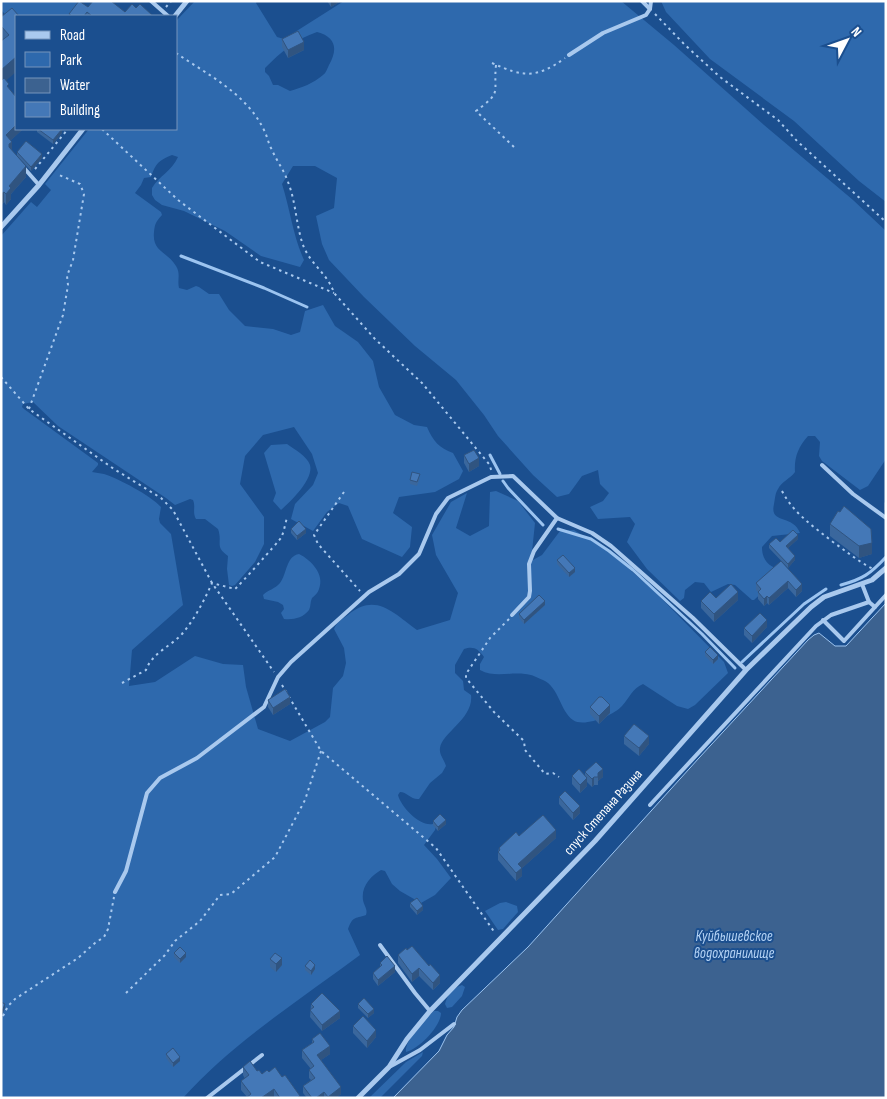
<svg xmlns="http://www.w3.org/2000/svg" width="887" height="1099" font-family="'Sofia Sans Condensed',sans-serif">
  <rect width="100%" height="100%" fill="#1b4f8f"/>
  <!-- green -->
  <g fill="#2e69ad" fill-rule="evenodd">
    <path d="M1,1H81L68,16H16L13,22L1,10Z"/>
    <path d="M195,1H257L256,3L277,37L284,39L344,1H621L674,45L764,125L853,200L886,231V459L868,486L860,490L822,461L819,456L820,442L815,436H808C798,447 794,458 795,472C790,479 782,481 778,489C775,493 775,500 774,504C769,525 793,514 800,533L772,536L762,547C762,557 766,564 775,568L767,588L754,600H752L735,585L728,584L711,592L704,583L695,582L685,590L684,598L680,601L647,569L627,542L635,524L630,517L598,519L590,507L603,501L609,493L600,484L598,470L582,476L569,494L557,497L533,475L498,436L484,415L456,380L415,346L364,297L329,260L322,244L316,216L334,208L337,178L315,166H293L282,184C290,209 293,236 304,260L300,267L261,256L225,231L184,211L162,205L155,200L152,195V188C159,176 172,171 178,157L172,155C158,161 156,163 151,177L144,178L141,185L135,193L161,212L162,215C156,222 155,223 154,232C152,252 167,251 176,266C181,274 177,280 179,288L187,290L196,286L199,287L209,294H219L229,310L245,326L273,329L291,335L300,332L305,311L323,305L335,326L358,342L373,361L379,387L395,415L414,425L427,427C433,441 439,448 453,453L463,471L459,479L435,492L399,497L393,513L412,527L410,547L402,557L362,539L348,506L339,503L327,512L313,531L291,519L295,504L313,485L318,473L312,454L294,427L263,435L245,456L240,484L264,517V544L255,562L235,585L232,586L229,585L227,569L228,556C214,546 223,543 218,529L205,519H196C192,512 196,507 193,500L190,499L175,505L166,498L58,426L33,402L23,404L22,407L24,409L98,463V465L92,472C96,473 100,473 104,474C119,479 150,495 161,507L159,519L160,523L171,534L183,605L132,650L129,686L155,682L195,656L223,664L243,665L246,687L258,729L290,741L325,722L330,717L333,688L343,676L346,663L344,648L334,629C337,622 342,619 348,615C376,592 393,613 417,630L450,620L458,593L436,555L432,535L451,502L467,493L456,528L470,536L489,526L490,492L496,491L518,501L535,523L531,561L542,555L560,531L574,530L611,553L654,591L724,662L728,673L695,705L688,709L677,706L643,684C632,689 630,697 622,706C614,715 584,728 573,720C560,711 559,687 543,680C538,678 531,674 525,674C509,672 495,678 480,670V664L484,657C478,649 474,646 464,649L455,665V673L463,681L464,690L471,695C474,718 442,733 440,748C439,755 444,759 446,766L442,773L430,783L419,799C411,800 407,792 400,792L398,795C401,807 420,827 433,824L436,826L435,830L424,845L437,859L451,878L435,895L421,903L400,891L392,884L385,871L381,870C371,876 361,886 363,900C364,906 368,909 366,915C354,919 353,916 348,929L360,955C301,999 232,1043 183,1098H1V236L31,202L37,207L51,190L45,184L89,129H176V21ZM317,32C336,37 338,49 329,65C327,69 326,73 323,75C314,83 301,88 290,91L278,85H273L269,76L265,72V68C281,52 296,39 317,32Z"/>
    <path d="M661,1H886V202L859,181L794,121L710,59L666,12Z"/>
    <path d="M287,444C294,449 307,456 310,465C314,479 291,501 281,510L273,501L276,493L264,453L271,445Z"/>
    <path d="M299,554C311,560 325,574 319,589C318,593 315,595 312,598C310,602 311,606 309,610C303,618 293,620 284,619L281,613L284,609L283,605L278,602L264,599L263,595C268,590 275,589 280,583C287,574 286,556 299,554Z"/>
    <path d="M506,902L517,906L518,912L503,929L498,930L485,911L500,903Z"/>
    <path d="M462,985L465,987L462,996L452,1007L447,1008L445,1004C447,995 453,988 462,985Z"/>
    <path d="M434,1011H438L441,1013C441,1026 419,1049 406,1052C404,1041 425,1018 434,1011Z"/>
    <path d="M423,1052L422,1056L380,1098H369L406,1062Z"/>
  </g>
  <!-- water -->
  <path fill="#3c6290" stroke="#9cc4f0" d="M886,603V1098H393L439,1051L447,1035L454,1027L457,1017L462,1010L528,947L699,758L808,640L814,635L819,633L835,646H846Z"/>
  <g fill="none" stroke-linecap="round" stroke-linejoin="round">
    <!-- stream -->
    <g stroke="#9cc4f0" stroke-width="3">
      <path d="M181,256L264,288L307,307"/>
      <path d="M490,455L500,474"/>
      <path d="M503,481L508,488L543,525"/>
      <path d="M558,529L591,539L609,551L633,570L702,634L735,668"/>
      <path d="M841,585C863,579 870,574 886,557"/>
      <path d="M742,662L804,604L826,589"/>
    </g>
    <!-- path -->
    <g stroke="#a9c9ee" stroke-width="2" stroke-dasharray="2.5 4" stroke-linecap="butt">
      <path d="M166,7L171,1"/>
      <path d="M655,14L685,45L720,77L778,120L797,141L886,222"/>
      <path d="M176,53C208,75 246,93 264,130C267,136 268,142 271,148C276,160 284,170 288,182C296,202 296,225 303,245C310,264 328,274 334,293L375,339L422,383L489,464L492,472"/>
      <path d="M492,63C523,77 536,79 565,58"/>
      <path d="M496,65C493,94 503,91 476,111L515,148"/>
      <path d="M102,129L178,200L260,262L334,293"/>
      <path d="M35,169L68,129"/>
      <path d="M1,377L29,409L114,469L161,498L173,510L212,583L274,672"/>
      <path d="M29,409L63,315L68,285L67,276L73,260L84,194L80,184L57,174"/>
      <path d="M782,491C794,514 813,526 833,542C847,552 859,562 875,570"/>
      <path d="M344,492L314,535L318,544L360,591"/>
      <path d="M509,619L490,638L466,674V678L494,712L524,741L525,750L545,774L553,773L559,777"/>
      <path d="M122,683L146,670C152,653 170,647 182,634C194,620 204,601 212,583L235,589C238,587 278,542 281,538C284,532 285,524 287,518"/>
      <path d="M282,685L321,751L436,848L495,933"/>
      <path d="M126,993L165,955L175,941L200,921L220,895L231,894L275,857L305,800L321,751"/>
      <path d="M3,1016L8,1006L15,999L78,958L95,943L104,937L108,929L114,897"/>
    </g>
    <!-- lane -->
    <g stroke="#a9c9ee" stroke-width="4">
      <path d="M151,1L168,16"/>
      <path d="M642,1L650,9"/>
      <path d="M569,55L603,33L646,15L650,9L651,1"/>
      <path d="M24,168L39,185"/>
      <path d="M822,465L853,494L886,518"/>
      <path d="M875,607L886,595"/>
      <path d="M512,615L529,597L530,591L529,564L534,551L557,518"/>
      <path d="M823,620L844,641L875,607L869,602L862,584"/>
      <path d="M650,805L816,626L831,615L869,602"/>
      <path d="M115,892L126,871L147,793L160,778L197,758L264,707L278,677L291,662L369,592L399,574L419,554L436,514L448,498L491,477L513,476L557,518L592,533L611,546L693,618L746,670"/>
      <path d="M380,945L415,993L430,1011"/>
      <path d="M391,1066L420,1050L454,1024"/>
      <path d="M207,1098L262,1055"/>
    </g>
    <!-- street -->
    <g stroke="#a9c9ee" stroke-width="5">
      <path d="M175,16L187,1"/>
      <path d="M1,227L39,185L83,129"/>
      <path d="M358,1098L389,1067L407,1039L430,1011L595,841L746,670L811,607L824,597L872,580L886,568"/>
    </g>
  </g>
  <!-- wall -->
  <g fill="#3a679d">
    <path d="M327,1H341L331,7Z"/>
    <path d="M88,7L125,12L136,8L152,16H69V14Z"/>
    <path d="M12,8L6,81L23,129L11,140L12,151L26,177L11,194V199L6,205L4,202L1,205V17Z"/>
    <path d="M282,39L304,50L288,58L282,47Z"/>
    <path d="M37,129H62V133L53,144L37,132Z"/>
    <path d="M17,152L42,158L31,171L17,156Z"/>
    <path d="M464,455L479,466L469,472L464,463Z"/>
    <path d="M420,478L417,486L410,484V480Z"/>
    <path d="M886,501V511L884,510V503Z"/>
    <path d="M840,512L872,554L859,558L830,536V524Z"/>
    <path d="M291,529L306,533L297,540L291,533Z"/>
    <path d="M798,539L788,548L795,560L788,568L769,548V544Z"/>
    <path d="M557,560L575,572L569,577L557,564Z"/>
    <path d="M781,561L802,591L796,597L788,588L769,605L767,603L764,606L758,599V592L756,590V583Z"/>
    <path d="M716,598L738,600L714,622L701,608V601Z"/>
    <path d="M545,605L524,624L519,618V614Z"/>
    <path d="M767,627L752,643L744,635V628Z"/>
    <path d="M705,652L718,659L713,664L705,656Z"/>
    <path d="M268,700L290,704L273,715L268,707Z"/>
    <path d="M590,707L610,713L599,724L590,714Z"/>
    <path d="M624,736L649,744L639,756L624,744Z"/>
    <path d="M585,772L603,777L598,781V785H594L592,787L587,782V786L580,793L572,784V776H585Z"/>
    <path d="M559,797L580,813L573,820L559,804Z"/>
    <path d="M433,821L446,824L438,831L433,825Z"/>
    <path d="M519,836L556,838L522,868V876L516,881L498,860V852L499,848Z"/>
    <path d="M410,903L423,910L417,915L410,907Z"/>
    <path d="M406,948L440,983L433,990L419,976L412,982L398,963V955Z"/>
    <path d="M174,953L186,957L180,963L174,957Z"/>
    <path d="M270,959L282,965L276,972L270,967Z"/>
    <path d="M380,963L395,972L378,986L373,979V973L380,967Z"/>
    <path d="M305,966L315,969L311,975L305,970Z"/>
    <path d="M311,1004L340,1018L322,1031L310,1017Z"/>
    <path d="M358,1004L374,1013L368,1018L358,1008Z"/>
    <path d="M353,1026L376,1037L367,1048L353,1033Z"/>
    <path d="M312,1039L330,1054L321,1060L341,1094L336,1098H307L303,1093V1086L311,1080L309,1078V1070L311,1069L302,1058V1050L312,1043Z"/>
    <path d="M166,1054L180,1061L173,1067L166,1058Z"/>
    <path d="M243,1067L257,1071L262,1074L269,1072L282,1077L300,1098L247,1097L241,1090V1081L245,1079L243,1075Z"/>
  </g>
  <!-- shaded-wall -->
  <g fill="#305480">
    <path d="M331,1H341L331,7Z"/>
    <path d="M304,42V50L288,58V50Z"/>
    <path d="M16,57V72L1,85V70Z"/>
    <path d="M16,125V129H23L6,145V135Z"/>
    <path d="M62,129V133L53,144V140Z"/>
    <path d="M12,142V152L9,154V144Z"/>
    <path d="M42,154V158L31,171V167Z"/>
    <path d="M26,166V177L11,194V199L6,205V194L9,186Z"/>
    <path d="M4,192V202L1,205V194Z"/>
    <path d="M479,458V466L469,472V464Z"/>
    <path d="M306,529V533L297,540V536Z"/>
    <path d="M798,535V539L786,550V546Z"/>
    <path d="M872,543V554L859,558V546Z"/>
    <path d="M795,556V560L788,568V564Z"/>
    <path d="M575,568V572L569,577V573Z"/>
    <path d="M788,581V588L769,605V598Z"/>
    <path d="M802,584V591L796,597V590Z"/>
    <path d="M738,592V600L714,622V614Z"/>
    <path d="M767,596V603L764,606V599Z"/>
    <path d="M545,601V605L524,624V620Z"/>
    <path d="M767,620V627L752,643V636Z"/>
    <path d="M718,655V659L713,664V660Z"/>
    <path d="M290,697V704L273,715V708Z"/>
    <path d="M610,705V713L599,724V716Z"/>
    <path d="M649,736V744L639,756V748Z"/>
    <path d="M603,769V777L598,781V773Z"/>
    <path d="M594,777V785L592,787V779Z"/>
    <path d="M587,778V786L580,793V785Z"/>
    <path d="M580,806V813L573,820V813Z"/>
    <path d="M446,820V824L438,831V827Z"/>
    <path d="M556,830V838L520,870L522,868V876L516,881V873L518,864Z"/>
    <path d="M423,906V910L417,915V911Z"/>
    <path d="M186,953V957L180,963V959Z"/>
    <path d="M282,958V965L276,972V964Z"/>
    <path d="M315,965V969L311,975V971Z"/>
    <path d="M395,966V972L378,986V980Z"/>
    <path d="M419,968V976L412,982V974Z"/>
    <path d="M440,975V983L433,990V983Z"/>
    <path d="M5,1004V1008L2,1015V1011Z"/>
    <path d="M374,1009V1013L368,1018V1014Z"/>
    <path d="M340,1011V1018L322,1031V1025Z"/>
    <path d="M376,1030V1037L367,1048V1041Z"/>
    <path d="M330,1046V1054L317,1063V1055Z"/>
    <path d="M180,1057V1061L173,1067V1063Z"/>
    <path d="M341,1087V1094L336,1098H328V1097Z"/>
    <path d="M274,1089V1097L261,1098Z"/>
    <path d="M324,1092V1098H316Z"/>
  </g>
  <!-- building -->
  <g fill="#4478b7" stroke="#305480">
    <path d="M79,1L88,7L93,1H111L125,12L132,4L136,8L140,4L152,15L151,16H92L87,12L84,16H72L69,14Z"/>
    <path d="M12,8L19,16H16V57L1,70V41L9,35L1,26V17Z"/>
    <path d="M298,31L304,42L288,50L282,39Z"/>
    <path d="M4,78L9,84L7,86L16,97V125L6,135L12,142L9,144V147L26,166L9,186L11,188L6,194L4,192L1,194V114H2L1,113V81Z"/>
    <path d="M38,129H62L53,140Z"/>
    <path d="M26,141L42,154L31,167L17,152Z"/>
    <path d="M474,450L479,458L469,464L464,455Z"/>
    <path d="M412,472L420,474L417,482L410,480Z"/>
    <path d="M844,506L871,529L872,543L859,546L830,524L838,511L840,512Z"/>
    <path d="M299,521L306,529L297,536L291,529Z"/>
    <path d="M793,530L798,535L786,546L795,556L788,564L769,544L776,538L780,542Z"/>
    <path d="M563,555L575,568L569,573L557,560Z"/>
    <path d="M781,561L802,584L796,590L788,581L769,598L767,596L764,599L758,592L761,589L756,583Z"/>
    <path d="M731,584L738,592L714,614L701,601L710,592L716,598Z"/>
    <path d="M539,595L545,601L524,620L519,614Z"/>
    <path d="M760,613L767,620L752,636L744,628Z"/>
    <path d="M710,647L718,655L713,660L705,652Z"/>
    <path d="M285,689L290,697L273,708L268,700Z"/>
    <path d="M599,697H602L610,705L599,716L590,707Z"/>
    <path d="M634,724L649,736L639,748L624,736Z"/>
    <path d="M596,762L603,769L598,773V777H594L592,779L585,772Z"/>
    <path d="M579,769L587,778L580,785L572,776Z"/>
    <path d="M565,791L580,806L573,813L559,797Z"/>
    <path d="M440,814L446,820L438,827L433,821Z"/>
    <path d="M543,815L556,830L518,864L522,868L516,873L498,852L500,850L499,848L516,832L519,836Z"/>
    <path d="M417,898L423,906L417,911L410,903Z"/>
    <path d="M412,946L429,966L430,964L440,975L433,983L419,968L412,974L398,955L406,948L407,950Z"/>
    <path d="M180,947L186,953L180,959L174,953Z"/>
    <path d="M275,953L282,958L276,964L270,959Z"/>
    <path d="M387,956L395,966L378,980L373,973L382,965L380,963Z"/>
    <path d="M310,960L315,965L311,971L305,966Z"/>
    <path d="M322,993L340,1011L322,1025L310,1010L314,1007L311,1004Z"/>
    <path d="M364,998L374,1009L368,1014L358,1004Z"/>
    <path d="M1,1002L5,1004L2,1011L1,1010Z"/>
    <path d="M363,1016L376,1030L367,1041L353,1026Z"/>
    <path d="M320,1033L330,1046L317,1055L341,1087L328,1097L324,1092L316,1098H312L303,1086L315,1078L309,1070L314,1066L302,1050L314,1042L312,1039Z"/>
    <path d="M173,1048L180,1057L173,1063L166,1054Z"/>
    <path d="M250,1061L257,1071L259,1070L262,1074L267,1070L269,1072L275,1067L282,1077L285,1075L300,1096L297,1098H280L274,1089L261,1098H246L251,1094L241,1081L249,1075L243,1067Z"/>
  </g>
  <g text-anchor="middle" dominant-baseline="central" stroke-width="4" stroke-linejoin="round" paint-order="stroke">
    <!-- street labels -->
    <g font-size="14" fill="#fff" stroke="#1b4f8f">
      <text transform="translate(603 812) rotate(-48)">спуск Степана Разина</text>
    </g>
    <!-- water labels -->
    <g font-size="15" font-style="italic" fill="#b5d3f5" stroke="#1b4f8f">
      <text x="734" y="936">Куйбышевское<tspan x="734" dy="17">водохранилище</tspan></text>
    </g>
  </g>
  <!-- border -->
  <rect width="887" height="1099" fill="none" stroke="#ffffff" stroke-width="5"/>
  <!-- legend -->
  <rect x="15" y="15" width="162" height="115" fill="#1b4f8f" stroke="#7695bc"/>
  <rect x="25" y="31" width="25" height="8" fill="#a9c9ee" stroke="#7695bc"/>
  <text x="60" y="40" font-size="15" fill="#ffffff">Road</text>
  <rect x="25" y="52" width="25" height="15" fill="#2e69ad" stroke="#7695bc"/>
  <text x="60" y="65" font-size="15" fill="#ffffff">Park</text>
  <rect x="25" y="78" width="25" height="15" fill="#3c6290" stroke="#7695bc"/>
  <text x="60" y="90" font-size="15" fill="#ffffff">Water</text>
  <rect x="25" y="102" width="25" height="15" fill="#4478b7" stroke="#7695bc"/>
  <text x="60" y="115" font-size="15" fill="#ffffff">Building</text>
  <!-- north arrow -->
  <g transform="translate(847 40) rotate(49)" stroke="#1b4f8f" stroke-width="4" paint-order="stroke">
  <path d="M0-4L9 19L0 12L-9 19Z" fill="#ffffff"/>
  <text y="-8" font-size="14" font-weight="bold" text-anchor="middle" fill="#ffffff">N</text>
  </g>
</svg>
